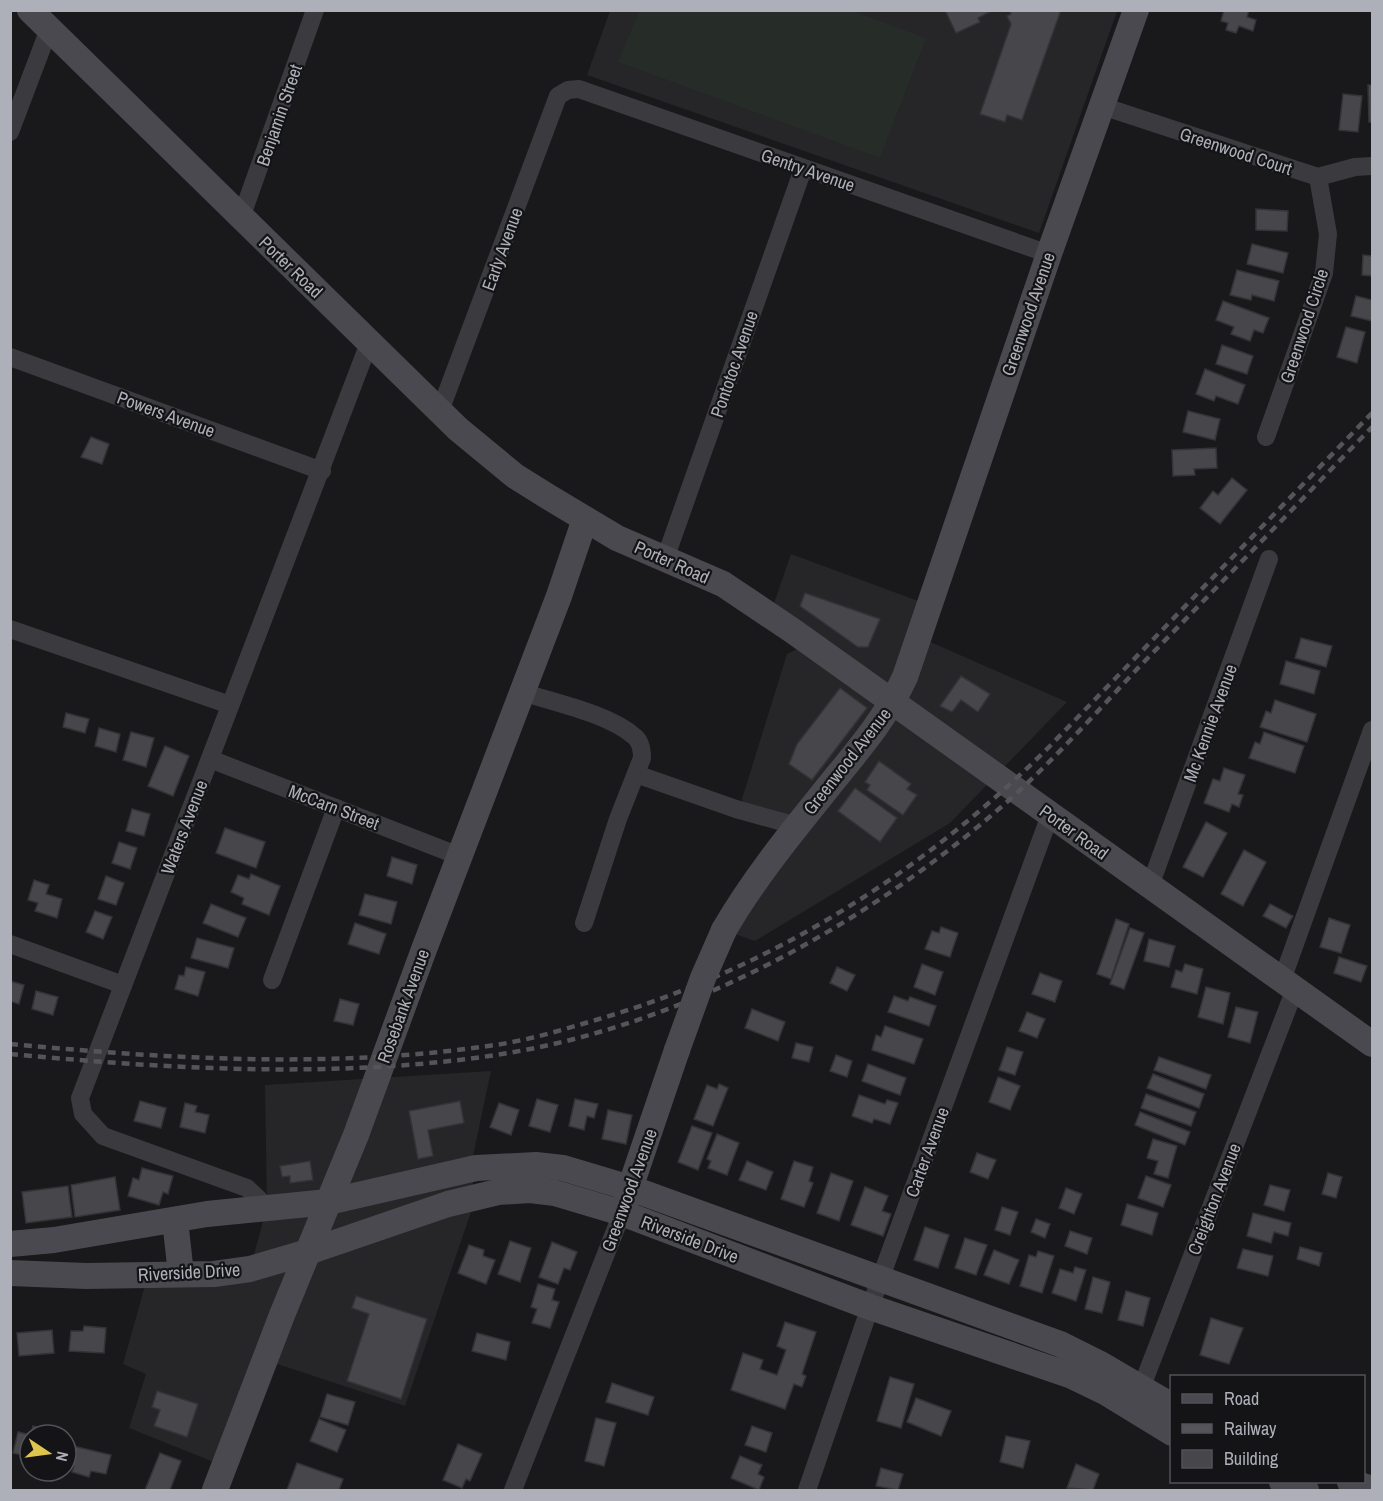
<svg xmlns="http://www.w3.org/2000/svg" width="1383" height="1501" font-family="'Archivo Narrow',sans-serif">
  <rect width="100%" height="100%" fill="#19191b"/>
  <!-- built -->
  <g fill="#262528">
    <path d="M610,11H1117L1039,233L587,75Z"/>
    <path d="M791,554L929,605L919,637L1067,702L950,823L755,941L724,930L797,826L747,811L742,799L787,654L810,643L770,615Z"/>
    <path d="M491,1071L470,1170L476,1197L405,1406L265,1360L224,1466L129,1428L146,1374L123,1364L148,1275L250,1269L267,1207L265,1085Z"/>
  </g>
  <!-- grass -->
  <path fill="#262c27" d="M639,11H853L926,38L880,158L618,62Z"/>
  <!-- building -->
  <g fill="#47464b" stroke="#343337" stroke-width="1.5">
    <path d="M945,10H993L978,18L980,22L956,33Z"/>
    <path d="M1009,10H1061L1022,120L1007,115L1005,122L980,114L1011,24L1007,16L1011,14Z"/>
    <path d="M1224,10H1249L1247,17L1256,20L1253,31L1239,26L1236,33L1226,30L1228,23L1221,21Z"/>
    <path d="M1368,85H1372V122H1369Z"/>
    <path d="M1343,94L1362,96L1358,132L1339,130Z"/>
    <path d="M1256,209L1288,211L1287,231L1256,230Z"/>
    <path d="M1252,244L1288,253L1283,273L1247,264Z"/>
    <path d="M1363,255L1372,256V276L1362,275Z"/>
    <path d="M1237,270L1279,281L1274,301L1252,295L1251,300L1230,295Z"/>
    <path d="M1356,296L1372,300V321L1351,316Z"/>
    <path d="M1223,301L1269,318L1263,333L1254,330L1250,341L1231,334L1234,327L1216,320Z"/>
    <path d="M1346,327L1365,332L1357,363L1337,357Z"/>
    <path d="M1222,345L1253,356L1247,374L1216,364Z"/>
    <path d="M1205,369L1245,385L1238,404L1216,396L1214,401L1196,394Z"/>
    <path d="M1188,411L1220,419L1215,440L1183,432Z"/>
    <path d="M91,437L109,444L102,464L81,457Z"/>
    <path d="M1216,448L1217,468L1194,469L1195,475L1173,476L1172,450Z"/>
    <path d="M1232,478L1247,490L1220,524L1200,508L1213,491L1218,495Z"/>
    <path d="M805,593L880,619L868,647H858L800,606Z"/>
    <path d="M1301,638L1332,646L1326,667L1295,658Z"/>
    <path d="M1286,661L1320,671L1314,694L1280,684Z"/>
    <path d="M961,676L990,694L978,712L961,700L952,712L940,706Z"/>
    <path d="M840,688L867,708L812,780L789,764L797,744Z"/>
    <path d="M1275,700L1316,714L1307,742L1260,727L1266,711L1271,713Z"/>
    <path d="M66,713L89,719L85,733L63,727Z"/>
    <path d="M99,728L120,734L116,752L95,746Z"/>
    <path d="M131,732L154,738L146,767L123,760Z"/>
    <path d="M1264,732L1304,746L1295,773L1249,758L1255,742L1260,744Z"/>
    <path d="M165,746L189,756L173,796L148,786Z"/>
    <path d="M879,761L911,784L907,789L917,795L903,815L867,790L870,785L865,782Z"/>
    <path d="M1224,768L1245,775L1238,794L1243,795L1239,807L1232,804L1229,812L1204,803L1213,779L1220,781Z"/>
    <path d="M855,788L897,818L880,842L838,811Z"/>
    <path d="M132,809L150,814L144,836L126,831Z"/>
    <path d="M1206,822L1227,833L1203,877L1183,867Z"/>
    <path d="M225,828L265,842L256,868L216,853Z"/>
    <path d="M119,842L137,848L130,869L112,863Z"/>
    <path d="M1244,850L1266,862L1243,906L1221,894Z"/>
    <path d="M392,857L417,865L412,884L387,876Z"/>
    <path d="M251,874L280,886L269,915L242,904L244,898L231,892L238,875L249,879Z"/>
    <path d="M106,876L124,883L116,905L98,899Z"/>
    <path d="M34,880L49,885L46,894L62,899L57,918L35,911L38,903L28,900Z"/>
    <path d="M365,894L397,902L391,924L359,915Z"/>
    <path d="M211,904L246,918L238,937L203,923Z"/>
    <path d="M1270,904L1293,916L1286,928L1263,916Z"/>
    <path d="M95,911L112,917L103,939L86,932Z"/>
    <path d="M1329,918L1350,925L1341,953L1320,947Z"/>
    <path d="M1116,919L1129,924L1111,979L1097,974Z"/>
    <path d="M355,923L386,934L379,954L348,944Z"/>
    <path d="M941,927L958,933L950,957L925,949L932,931L939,933Z"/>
    <path d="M1130,928L1144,933L1124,989L1110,984Z"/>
    <path d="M197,938L234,948L228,968L191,958Z"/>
    <path d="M1149,939L1175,946L1169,967L1144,961Z"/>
    <path d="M1339,957L1367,966L1361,982L1334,973Z"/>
    <path d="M922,964L943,972L935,995L914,987Z"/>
    <path d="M1185,964L1203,969L1197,994L1171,987L1176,970L1182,972Z"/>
    <path d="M186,967L205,972L198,996L175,989L179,975L184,976Z"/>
    <path d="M837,967L855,975L847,991L830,983Z"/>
    <path d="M1040,973L1062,981L1055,1002L1032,994Z"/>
    <path d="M10,981L24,985L19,1004L10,1001Z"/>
    <path d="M1206,987L1230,993L1223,1024L1198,1017Z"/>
    <path d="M36,991L58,997L53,1015L32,1009Z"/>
    <path d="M894,996L908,1001L910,997L936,1006L929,1026L888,1012Z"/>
    <path d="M340,999L359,1004L353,1025L334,1021Z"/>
    <path d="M1236,1007L1258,1012L1250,1043L1228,1037Z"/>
    <path d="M752,1009L785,1022L778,1041L745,1028Z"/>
    <path d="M1027,1012L1045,1019L1037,1038L1019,1031Z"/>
    <path d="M885,1026L923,1039L914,1064L872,1050L876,1035L881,1037Z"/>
    <path d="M796,1043L813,1047L809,1062L792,1058Z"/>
    <path d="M1007,1047L1023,1052L1015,1075L999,1070Z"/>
    <path d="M836,1055L852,1061L847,1077L830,1071Z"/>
    <path d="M1159,1057L1211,1075L1206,1089L1154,1070Z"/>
    <path d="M868,1064L906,1078L900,1095L862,1081Z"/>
    <path d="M1153,1074L1204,1094L1199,1108L1147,1088Z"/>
    <path d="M998,1077L1020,1086L1010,1110L989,1102Z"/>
    <path d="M719,1084L728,1088L713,1126L694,1119L707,1085L717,1089Z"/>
    <path d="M1146,1094L1196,1112L1191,1126L1141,1108Z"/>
    <path d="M859,1095L885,1104L887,1100L898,1103L890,1124L874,1119L872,1123L852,1116Z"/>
    <path d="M537,1099L558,1105L550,1132L529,1126Z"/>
    <path d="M575,1099L598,1104L594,1118L587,1116L584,1130L569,1126Z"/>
    <path d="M140,1101L166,1108L161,1128L134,1121Z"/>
    <path d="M460,1101L464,1123L428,1130L433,1156L418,1159L409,1111Z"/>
    <path d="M185,1103L197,1106L195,1112L209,1115L205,1133L180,1127Z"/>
    <path d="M499,1103L519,1110L511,1135L490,1127Z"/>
    <path d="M608,1110L632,1115L626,1144L602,1139Z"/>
    <path d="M1140,1112L1190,1132L1185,1145L1135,1125Z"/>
    <path d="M692,1126L712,1133L698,1170L678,1162Z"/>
    <path d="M717,1134L739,1143L727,1175L708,1168L711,1161L707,1159Z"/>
    <path d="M1153,1139L1177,1146L1168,1178L1154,1174L1158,1161L1147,1158Z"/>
    <path d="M977,1153L996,1160L988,1179L970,1172Z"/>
    <path d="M310,1161L313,1180L290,1183V1176L282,1177L280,1166Z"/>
    <path d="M747,1161L773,1172L766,1190L739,1180Z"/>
    <path d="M794,1161L813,1167L809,1181L813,1183L804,1207L781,1199Z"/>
    <path d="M142,1168L173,1176L168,1194L163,1192L159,1205L128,1196L133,1178L139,1180Z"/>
    <path d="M831,1173L853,1181L839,1221L817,1213Z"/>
    <path d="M1328,1173L1342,1177L1336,1198L1322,1194Z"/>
    <path d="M1146,1176L1171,1185L1163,1207L1138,1198Z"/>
    <path d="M115,1177L120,1210L75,1217L71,1185Z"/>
    <path d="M1270,1185L1290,1190L1284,1211L1264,1205Z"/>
    <path d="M68,1186L72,1217L26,1223L22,1192Z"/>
    <path d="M865,1187L888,1196L882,1211L891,1214L883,1236L851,1225Z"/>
    <path d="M1066,1188L1082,1194L1074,1214L1059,1208Z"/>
    <path d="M1127,1204L1158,1213L1152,1235L1121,1225Z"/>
    <path d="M1002,1207L1018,1212L1010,1235L995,1230Z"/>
    <path d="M1253,1213L1291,1223L1288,1236L1274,1232L1271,1243L1247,1236Z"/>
    <path d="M1036,1219L1050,1224L1045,1238L1031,1232Z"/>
    <path d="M925,1227L949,1235L938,1268L914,1260Z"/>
    <path d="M1070,1231L1092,1238L1087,1254L1065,1246Z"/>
    <path d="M965,1238L987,1245L976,1275L955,1268Z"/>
    <path d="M510,1241L531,1248L520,1282L498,1274Z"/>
    <path d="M552,1242L577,1252L570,1270L564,1268L558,1284L539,1277Z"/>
    <path d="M469,1245L484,1250L483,1256L495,1260L486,1284L458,1273Z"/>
    <path d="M1300,1247L1322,1253L1319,1266L1297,1259Z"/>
    <path d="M1243,1249L1273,1256L1268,1276L1237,1268Z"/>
    <path d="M994,1250L1019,1260L1009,1284L984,1275Z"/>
    <path d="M1038,1251L1054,1256L1042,1293L1020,1286L1029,1255L1036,1257Z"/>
    <path d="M1075,1267L1086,1270L1076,1301L1052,1293L1060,1269L1073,1273Z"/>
    <path d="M1093,1277L1110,1282L1102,1313L1085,1309Z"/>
    <path d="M538,1284L555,1289L552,1300L559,1302L550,1328L532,1323L537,1309L531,1307Z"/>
    <path d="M1126,1291L1150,1298L1143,1326L1118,1320Z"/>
    <path d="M356,1296L427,1319L401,1399L347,1381L369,1314L352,1308Z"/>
    <path d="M1211,1318L1243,1328L1229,1364L1200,1355Z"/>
    <path d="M785,1322L816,1332L802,1374L806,1376L802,1387L794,1384L785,1409L731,1390L743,1353L763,1360L760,1369L777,1375L786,1350L777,1346Z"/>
    <path d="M84,1326L106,1328L104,1353L69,1351L71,1331H83Z"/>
    <path d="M52,1330L54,1353L19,1356L17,1333Z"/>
    <path d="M477,1333L510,1342L506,1360L472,1351Z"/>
    <path d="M890,1377L914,1384L901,1428L877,1421Z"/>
    <path d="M612,1383L654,1397L648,1415L606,1402Z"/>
    <path d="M157,1391L198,1404L187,1437L154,1426L160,1410L152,1407Z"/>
    <path d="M327,1394L355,1402L348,1425L320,1417Z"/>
    <path d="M916,1398L951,1411L941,1436L907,1422Z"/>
    <path d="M596,1418L616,1423L604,1466L585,1461Z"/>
    <path d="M319,1419L346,1430L337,1452L310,1441Z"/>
    <path d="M33,1426L62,1432V1435H30V1457L13,1453L18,1432L31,1435Z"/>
    <path d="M752,1426L772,1433L766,1452L745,1445Z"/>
    <path d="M1006,1436L1030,1441L1023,1468L1000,1462Z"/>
    <path d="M458,1444L482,1454L470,1481L466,1479L462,1488L443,1480Z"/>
    <path d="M69,1445L111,1455L106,1474L91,1471L89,1477L72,1472L74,1466L66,1464Z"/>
    <path d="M160,1453L181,1461L170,1490H145Z"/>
    <path d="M740,1456L762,1465L758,1474L764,1477L759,1490L731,1478Z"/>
    <path d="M297,1463L343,1479L339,1490H287Z"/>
    <path d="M1076,1464L1099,1474L1093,1490L1067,1488Z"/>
    <path d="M881,1468L903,1474L898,1490L876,1486Z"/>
  </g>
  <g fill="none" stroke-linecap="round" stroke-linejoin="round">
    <!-- street -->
    <g stroke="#3b3b3f" stroke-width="18">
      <path d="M1102,106L1318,177L1355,167L1372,166"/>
      <path d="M10,132L49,29"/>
      <path d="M241,218L315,10"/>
      <path d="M10,357L322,471"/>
      <path d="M440,411L558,96L568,90L579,89L1049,254"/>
      <path d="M1266,437L1324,273L1328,234L1318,177"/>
      <path d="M665,559L803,169"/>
      <path d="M10,629L230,705"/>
      <path d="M522,692C555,703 610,714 635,737C641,742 642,751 642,758L618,819L584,923"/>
      <path d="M210,759L459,856"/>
      <path d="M636,774L736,809L797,826"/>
      <path d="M1150,886L1269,559"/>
      <path d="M10,944L123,985"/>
      <path d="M272,980L336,808"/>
      <path d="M1282,980L1372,730"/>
      <path d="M267,1207L247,1188L103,1136L83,1114L80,1098L369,343"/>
      <path d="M1137,1399L1295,989"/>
      <path d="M513,1490L622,1213"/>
      <path d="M807,1490L870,1307L1050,815"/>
    </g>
    <!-- secondary -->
    <g stroke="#49494f" stroke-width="26">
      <path d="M30,10L458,429L515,476L547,496L617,538L723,584L793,631L1372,1044"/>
      <path d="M724,930C754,878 792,832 829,786C858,750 886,718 905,677L1049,254L1136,10"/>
      <path d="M625,1203L677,1050"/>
      <path d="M175,1220L181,1274"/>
      <path d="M10,1244L54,1240L207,1214L328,1202L476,1168L536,1165L563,1168L630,1188L1060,1344L1102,1365L1172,1406"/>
      <path d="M10,1273L86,1276L214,1274L250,1269L308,1252L448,1204L498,1192L530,1190L555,1193L622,1213L870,1307L1072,1376L1105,1392L1172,1433"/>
      <path d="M1282,1482L1306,1490"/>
      <path d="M1350,1482L1372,1489"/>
      <path d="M215,1490L282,1315L356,1135L423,952L559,596L585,519"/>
    </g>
    <!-- rail -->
    <g stroke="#54545a" stroke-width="4.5" stroke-dasharray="8 6" stroke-linecap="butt">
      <path d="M10,1044C171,1059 335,1069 495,1045C530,1040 565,1029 599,1019C770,969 921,874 1048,748L1372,413"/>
      <path d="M10,1054C171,1069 336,1079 496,1055C676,1028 856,931 993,814C1045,770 1092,717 1139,667C1217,587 1295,507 1372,427"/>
    </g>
    <!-- secondary-bridge -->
    <path stroke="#49494f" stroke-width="26" d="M677,1050L703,978L724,930"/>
  </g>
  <g text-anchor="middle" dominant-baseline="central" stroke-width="4.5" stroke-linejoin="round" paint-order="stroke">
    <!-- street labels -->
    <g font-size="18" fill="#adafb9" stroke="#141416">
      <text transform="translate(279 115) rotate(-71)">Benjamin Street</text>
      <text transform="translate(1236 151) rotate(18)">Greenwood Court</text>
      <text transform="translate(808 170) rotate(19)">Gentry Avenue</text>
      <text transform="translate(502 249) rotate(-70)">Early Avenue</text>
      <text transform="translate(291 267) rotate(44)">Porter Road</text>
      <text transform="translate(1028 314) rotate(-71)">Greenwood Avenue</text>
      <text transform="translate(1304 326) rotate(-72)">Greenwood Circle</text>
      <text transform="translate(734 364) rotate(-71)">Pontotoc Avenue</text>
      <text transform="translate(166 414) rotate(20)">Powers Avenue</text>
      <text transform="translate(672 562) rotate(24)">Porter Road</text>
      <text transform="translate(1210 723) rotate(-70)">Mc Kennie Avenue</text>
      <text transform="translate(847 761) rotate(-52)">Greenwood Avenue</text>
      <text transform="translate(334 807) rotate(21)">McCarn Street</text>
      <text transform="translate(184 827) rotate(-69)">Waters Avenue</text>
      <text transform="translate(1074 832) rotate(36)">Porter Road</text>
      <text transform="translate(403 1006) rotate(-70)">Rosebank Avenue</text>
      <text transform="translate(927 1152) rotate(-70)">Carter Avenue</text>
      <text transform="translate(629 1190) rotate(-70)">Greenwood Avenue</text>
      <text transform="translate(1214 1199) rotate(-69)">Creighton Avenue</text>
      <text transform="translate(690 1239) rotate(21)">Riverside Drive</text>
      <text transform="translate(189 1272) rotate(-3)">Riverside Drive</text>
    </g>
  </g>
  <!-- border -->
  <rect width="1383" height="1501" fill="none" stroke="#adafb9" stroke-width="24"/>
  <!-- legend -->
  <rect x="1170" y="1375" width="195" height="108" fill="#141416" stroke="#515257" stroke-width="1.5"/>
  <rect x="1182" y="1394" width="30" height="9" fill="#49494f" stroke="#515257" stroke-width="1.5"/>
  <text x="1224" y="1405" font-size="18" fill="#adafb9">Road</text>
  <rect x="1182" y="1424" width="30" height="9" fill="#54545a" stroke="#515257" stroke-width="1.5"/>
  <text x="1224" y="1435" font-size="18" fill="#adafb9">Railway</text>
  <rect x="1182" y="1450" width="30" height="18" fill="#47464b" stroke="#515257" stroke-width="1.5"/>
  <text x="1224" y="1465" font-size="18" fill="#adafb9">Building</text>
  <!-- north arrow -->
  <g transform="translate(48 1453) rotate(103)"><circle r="28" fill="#141416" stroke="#515257" stroke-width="1.5"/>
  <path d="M0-4.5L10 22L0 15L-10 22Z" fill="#dec54e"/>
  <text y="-9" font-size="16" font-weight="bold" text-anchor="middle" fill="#adafb9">N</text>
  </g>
</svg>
